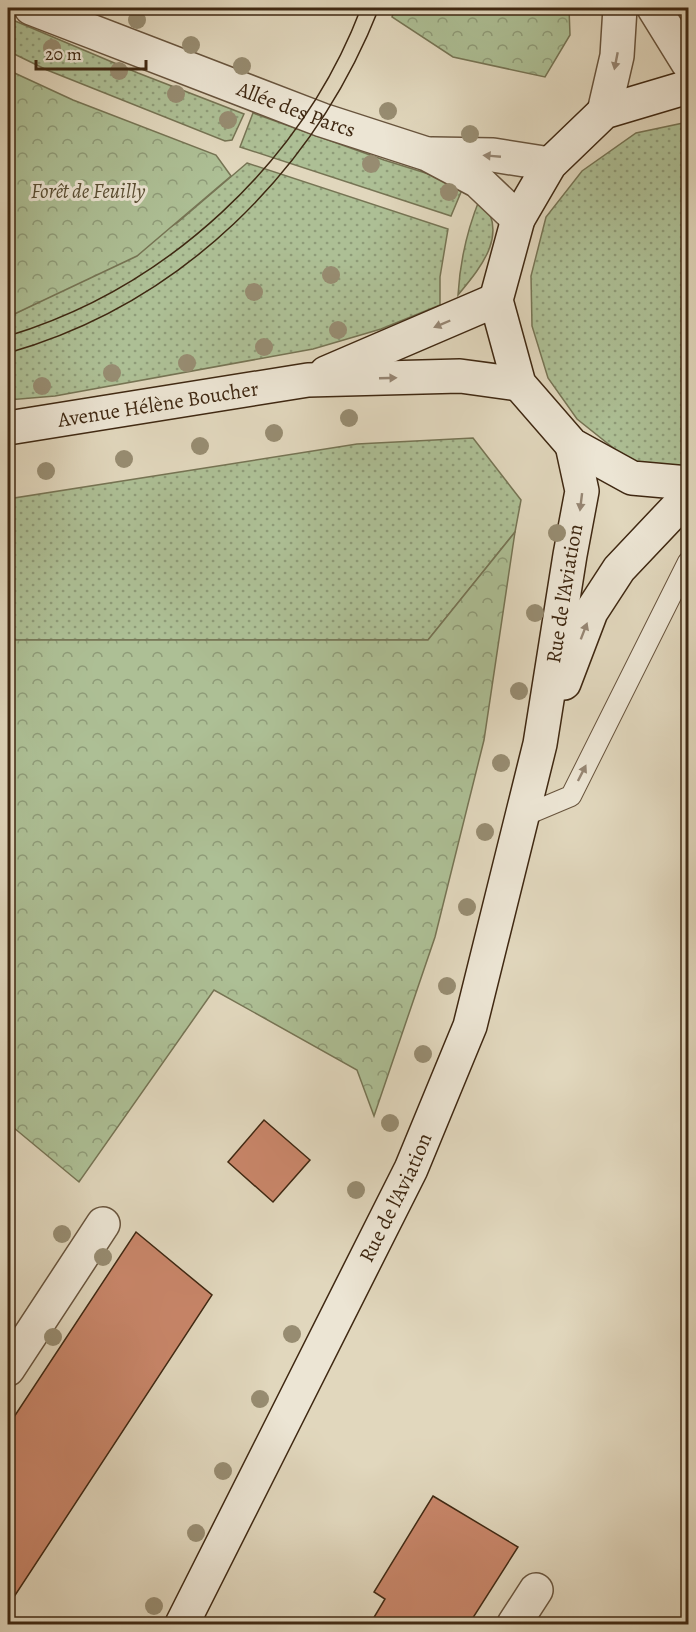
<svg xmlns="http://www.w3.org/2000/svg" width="696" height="1632" font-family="Alegreya,serif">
  <defs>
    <pattern id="grass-dots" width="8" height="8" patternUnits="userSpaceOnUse" patternTransform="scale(1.5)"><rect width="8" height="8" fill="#adbf95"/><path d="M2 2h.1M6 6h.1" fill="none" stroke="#8e9b78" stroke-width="1.8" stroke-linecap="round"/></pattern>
    <pattern id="forest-crowns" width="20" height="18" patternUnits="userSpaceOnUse" patternTransform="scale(1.5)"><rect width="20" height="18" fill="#adbf95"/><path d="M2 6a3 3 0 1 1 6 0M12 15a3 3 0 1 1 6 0" fill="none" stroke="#8e9b78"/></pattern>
  </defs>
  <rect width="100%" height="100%" fill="#e1d7bd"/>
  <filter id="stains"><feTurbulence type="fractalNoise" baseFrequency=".00333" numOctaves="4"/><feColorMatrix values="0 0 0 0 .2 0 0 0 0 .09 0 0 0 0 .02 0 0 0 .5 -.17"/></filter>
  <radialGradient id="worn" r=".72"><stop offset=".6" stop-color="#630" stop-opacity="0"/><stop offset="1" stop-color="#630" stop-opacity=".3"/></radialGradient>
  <!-- grass -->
  <g fill="url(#grass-dots)" stroke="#767454" stroke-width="1.5">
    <path d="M8,18L138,73L244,114L232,140L225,141L47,70L8,51Z"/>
    <path d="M253,113L384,160L464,185L451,216L240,147Z"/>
    <path d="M688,122V468H657L626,458L577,419L548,378L532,326L531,276L546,217L582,171L636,133Z"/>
    <path d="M247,163L448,229L440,277V305L381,329L313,349L55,396L8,400V317L72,285L177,223Z"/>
    <path d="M480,198C510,233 482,266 458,295C460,260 467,230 480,198Z"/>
    <path d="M473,438L521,500L515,532L428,640H8V499L357,444Z"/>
  </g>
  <!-- forest -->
  <g fill="url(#forest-crowns)" stroke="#767454" stroke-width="1.5">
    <path d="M395,8H569L570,35L545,77L453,57L392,17Z"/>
    <path d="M8,70L73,100L216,155L231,176L137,256L8,317Z"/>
    <path d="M515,532L484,740L435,937L374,1116L357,1070L214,990L79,1182L8,1123V640H428Z"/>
  </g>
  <!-- building -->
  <g fill="#c9866a" stroke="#3f2812" stroke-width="1.5">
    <path d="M264,1120L310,1160L273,1202L228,1162Z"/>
    <path d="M136,1232L212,1295L8,1606V1426Z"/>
    <path d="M433,1496L518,1547L469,1624H370L385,1599L374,1592Z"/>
  </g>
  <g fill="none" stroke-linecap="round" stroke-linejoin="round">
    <!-- lane casing -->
    <g stroke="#68543d" stroke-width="22">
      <path id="lane" d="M521,817L571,796L688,562"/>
    </g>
    <!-- street casing -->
    <g stroke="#68543d" stroke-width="36">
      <g id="street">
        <path id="s1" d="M31,8L322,120L427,154L478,181L518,219"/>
        <path d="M654,8L688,63"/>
        <path d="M604,112L617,56L620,8"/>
        <path d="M432,154L493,155L550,164"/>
        <path d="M8,1369L103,1224"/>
        <path d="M514,1624L536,1590"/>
      </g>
    </g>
    <!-- secondary casing -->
    <g stroke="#3f2812" stroke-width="36">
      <g id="secondary">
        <path d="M688,87L604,112L550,164L518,219L496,300L519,384L572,445L632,478L688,483"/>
        <path d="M326,373L496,300"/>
        <path id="s2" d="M8,428L308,380L460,376L519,384"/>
        <path d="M564,683L591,612L619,569L688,496"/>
        <path id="s3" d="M182,1624L411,1169L470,1026L540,744L570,555L582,491L572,445"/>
      </g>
    </g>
    <!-- lane -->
    <use href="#lane" stroke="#ece5d4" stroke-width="20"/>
    <!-- street -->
    <use href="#street" stroke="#ece5d4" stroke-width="33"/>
    <!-- secondary -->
    <use href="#secondary" stroke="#ece5d4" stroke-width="33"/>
    <!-- tram -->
    <g stroke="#3f2812" stroke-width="1.5">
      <path d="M8,336C167,288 302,163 361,8"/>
      <path d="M8,353C180,304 314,173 379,8"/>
    </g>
  </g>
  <!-- trees -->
  <g fill="#978c71">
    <circle cx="137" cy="20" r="9"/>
    <circle cx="191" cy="45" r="9"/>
    <circle cx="52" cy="48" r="9"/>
    <circle cx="242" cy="66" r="9"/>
    <circle cx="119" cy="71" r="9"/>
    <circle cx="176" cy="94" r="9"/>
    <circle cx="388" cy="111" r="9"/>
    <circle cx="228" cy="120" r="9"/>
    <circle cx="470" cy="134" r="9"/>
    <circle cx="371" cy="164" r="9"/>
    <circle cx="449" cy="192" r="9"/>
    <circle cx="331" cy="275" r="9"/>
    <circle cx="254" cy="292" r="9"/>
    <circle cx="338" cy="330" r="9"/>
    <circle cx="264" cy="347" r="9"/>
    <circle cx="187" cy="363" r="9"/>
    <circle cx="112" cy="373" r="9"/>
    <circle cx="42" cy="386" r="9"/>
    <circle cx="349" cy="418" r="9"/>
    <circle cx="274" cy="433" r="9"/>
    <circle cx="200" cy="446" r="9"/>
    <circle cx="124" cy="459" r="9"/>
    <circle cx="46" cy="471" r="9"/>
    <circle cx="557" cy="533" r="9"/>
    <circle cx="535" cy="613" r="9"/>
    <circle cx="519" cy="691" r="9"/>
    <circle cx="501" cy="763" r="9"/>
    <circle cx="485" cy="832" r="9"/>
    <circle cx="467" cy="907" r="9"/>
    <circle cx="447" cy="986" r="9"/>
    <circle cx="423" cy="1054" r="9"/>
    <circle cx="390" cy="1123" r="9"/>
    <circle cx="356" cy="1190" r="9"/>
    <circle cx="62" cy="1234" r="9"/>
    <circle cx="103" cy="1257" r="9"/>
    <circle cx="292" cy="1334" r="9"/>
    <circle cx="53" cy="1337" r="9"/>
    <circle cx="260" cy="1399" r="9"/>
    <circle cx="223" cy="1471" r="9"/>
    <circle cx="196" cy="1533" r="9"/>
    <circle cx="154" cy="1606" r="9"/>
  </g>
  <!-- one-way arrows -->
  <defs><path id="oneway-solid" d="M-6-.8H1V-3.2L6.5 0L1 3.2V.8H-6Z" transform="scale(1.5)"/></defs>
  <g fill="#968673">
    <use href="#oneway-solid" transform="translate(616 61) rotate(101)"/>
    <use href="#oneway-solid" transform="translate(492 156) rotate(-175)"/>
    <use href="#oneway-solid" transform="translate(442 324) rotate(157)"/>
    <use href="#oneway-solid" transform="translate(388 378) rotate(-2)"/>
    <use href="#oneway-solid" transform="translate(581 502) rotate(97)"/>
    <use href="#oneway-solid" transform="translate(584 631) rotate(-69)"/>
    <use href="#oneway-solid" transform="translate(582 773) rotate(-63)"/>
  </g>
  <g text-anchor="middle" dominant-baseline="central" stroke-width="6" stroke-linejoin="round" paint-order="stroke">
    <!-- street labels -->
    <g font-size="21" fill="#3f2812" stroke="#ece5d4">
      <text stroke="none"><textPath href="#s1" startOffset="284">Allée des Parcs</textPath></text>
      <text stroke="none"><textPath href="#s2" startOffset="152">Avenue Hélène Boucher</textPath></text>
      <text stroke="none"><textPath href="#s3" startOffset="1107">Rue de l'Aviation</textPath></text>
      <text stroke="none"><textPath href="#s3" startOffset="477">Rue de l'Aviation</textPath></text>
    </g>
    <!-- park labels -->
    <g font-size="21" font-style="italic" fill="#5a4e33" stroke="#ece5d4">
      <text x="88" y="191">Forêt de Feuilly</text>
    </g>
  </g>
  <!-- margin -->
  <rect width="696" height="1632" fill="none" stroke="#e1d7bd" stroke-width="30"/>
  <rect x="9" y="9" width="678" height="1614" fill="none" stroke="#3f2812" stroke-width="3"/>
  <rect x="15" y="15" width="666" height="1602" fill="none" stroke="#3f2812" stroke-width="1.5"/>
  <!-- scale -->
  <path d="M36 60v9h110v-9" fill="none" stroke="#3f2812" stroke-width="3"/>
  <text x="45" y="60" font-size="18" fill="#3f2812" stroke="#ece5d4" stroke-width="4.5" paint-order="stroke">20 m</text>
  <rect width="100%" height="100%" filter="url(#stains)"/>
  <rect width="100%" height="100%" fill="url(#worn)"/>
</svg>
